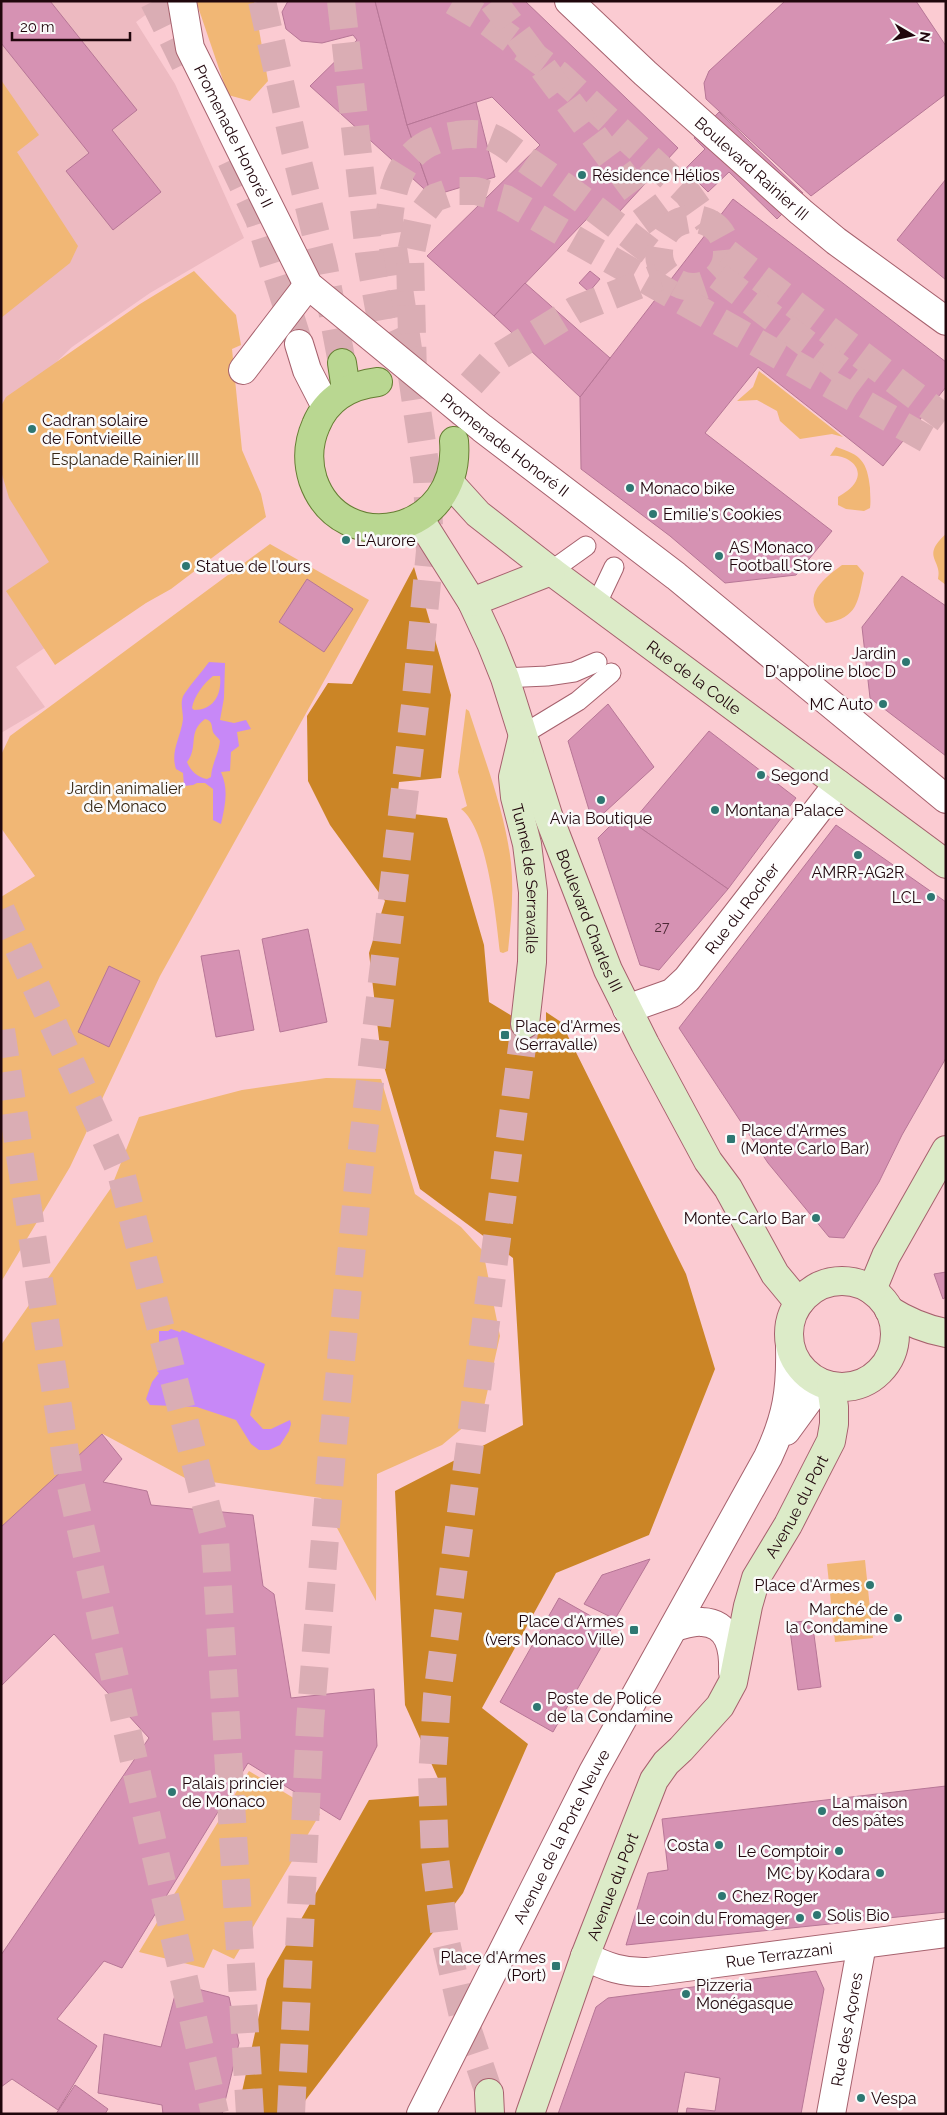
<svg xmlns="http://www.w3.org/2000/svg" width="947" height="2115" font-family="Raleway,sans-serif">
  <rect width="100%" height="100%" fill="#fbcbd2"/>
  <!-- built -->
  <path fill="#edbac1" d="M1,1H164L136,22L175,84L244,238L150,293L72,347L44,374L103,609L16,667L45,707L1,733Z"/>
  <!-- green -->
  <g fill="#f1b775">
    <path d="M196,1H254L268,81L250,101L228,95Z"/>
    <path d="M1,80L39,135L17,152L78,246L70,263L1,318Z"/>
    <path d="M194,271L236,315L241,345L232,349L242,450L261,494L266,517L171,589L146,603L55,665L6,591L49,562L9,498L1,471V406L6,397L140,304Z"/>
    <path d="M759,371L843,437L832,434L800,439L780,421L777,411L757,400L737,401L753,387Z"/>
    <path d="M836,447C861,455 867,461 870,488C870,495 871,501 870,508L864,511L846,509L838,505V497C844,493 852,489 856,481C864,465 844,454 830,456Z"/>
    <path d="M946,534V585L938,579C943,560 920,557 946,534Z"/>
    <path d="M270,544L369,600L160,976L70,1167L1,1282V897L35,876L1,828V755L10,736Z"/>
    <path d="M842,565H857L864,573C858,601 858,618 826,623C800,598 819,582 842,565Z"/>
    <path d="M466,709L469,711C485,761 505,811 511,863C514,892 511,922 508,951L503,953L500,952C496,918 488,829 461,809L467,806L458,772Z"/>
    <path d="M326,1078L381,1079L415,1194L461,1227L483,1251L500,1336L483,1411L442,1445L377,1474L376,1601L321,1498L185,1478L103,1434L1,1527V1345L111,1188L139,1117L242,1090Z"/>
    <path d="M865,1560L873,1638L835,1642L827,1564Z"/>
    <path d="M249,1771L320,1814L234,1959L213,1949L204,1968L139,1952Z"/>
  </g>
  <!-- forest -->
  <path fill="#cb8526" d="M414,567L451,695L441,778L399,782L396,812L447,818L484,945L489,1002L525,1024L546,1033V1012L561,1022L686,1274L715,1369L649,1535L556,1573L482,1708L528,1744L463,1893L295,2114H237L267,1979L369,1800L445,1794L405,1705L395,1491L523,1425L513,1258L420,1189L381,1056L369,953L385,901L330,825L308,781L307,716L328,683L352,684Z"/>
  <!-- water -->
  <g fill="#c788f7" fill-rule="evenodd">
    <path d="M209,662L225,663L224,698L220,720L234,723L246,720L251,729L237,732L239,746L231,752L230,771L221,772C229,790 225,806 221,824L213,820V789L205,783H197L193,785L184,786L183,773L176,769C170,751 181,737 183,719C183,710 179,701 185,693C192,682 202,672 209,662ZM213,676H220C222,694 214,710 194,710L192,708C194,696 204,683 213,676ZM205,719C213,721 211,725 213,732C214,735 218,737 220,741C218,756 212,763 211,777L207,779C198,778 190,770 187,762C199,747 187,732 205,719Z"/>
    <path d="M171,1329L180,1332L182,1330L265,1364L250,1415L263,1429H271L290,1420L291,1424L289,1431L280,1445L269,1450H259L251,1444L236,1420L197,1407L150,1405L146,1399L152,1382L159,1373L157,1371L163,1346L159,1343V1331H168Z"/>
  </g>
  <!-- building -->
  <g fill="#d692b3" stroke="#b77696">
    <path d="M1,1H50L137,110L112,130L161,192L113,230L66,171L89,153L1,43Z"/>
    <path d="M288,1H375L407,125L432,196L310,86L357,40L353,35L322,43L301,41L286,29L282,12Z"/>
    <path d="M375,1H525L678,148L619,212L604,201L494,316L427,256L540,145L492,97L407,125Z"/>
    <path d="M785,1H916L946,46V94L811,196L706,99L704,83L709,71Z"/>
    <path d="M476,102L495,177L432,196L407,125Z"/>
    <path d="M719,112L803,193L777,219L729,172L708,192L685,169L705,149L694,138Z"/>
    <path d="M946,179V280L897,240Z"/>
    <path d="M733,199L946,362V387L883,466L758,367L705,433L832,531L796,575L725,583L670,536L581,469L580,397Z"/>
    <path d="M590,271L600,279L589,292L579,283Z"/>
    <path d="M525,283L610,358L580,397L494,316Z"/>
    <path d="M902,576L946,606V756L870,698L862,627Z"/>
    <path d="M307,579L353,609L324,652L279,622Z"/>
    <path d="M608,704L654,767L593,823L568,741Z"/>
    <path d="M709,731L796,798L728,889L632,822Z"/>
    <path d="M623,813L632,822L728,889L659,970L640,965L598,838Z"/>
    <path d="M836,825L946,902V1058L902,1135L879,1182L844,1238L829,1237L768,1163L679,1028Z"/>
    <path d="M308,929L327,1022L280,1032L262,939Z"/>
    <path d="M239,950L254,1030L216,1037L201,956Z"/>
    <path d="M109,966L140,981L109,1047L78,1032Z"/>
    <path d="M946,1272V1297L943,1299L934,1274Z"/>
    <path d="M102,1434L122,1459L103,1482L147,1491L151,1505L253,1515L263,1586L274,1594L291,1698L374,1689L377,1746L340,1820L248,1763L122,1968L104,1961L57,2019L97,2046L58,2110L12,2079L1,2087V1955L149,1738L54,1634L1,1686V1527Z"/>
    <path d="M650,1559L615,1619L584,1604L602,1575Z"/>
    <path d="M559,1598L612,1628L553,1732L500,1702Z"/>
    <path d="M812,1620L821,1687L798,1690L789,1623Z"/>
    <path d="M946,1786V1912L626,1945L648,1873L668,1870L662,1819Z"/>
    <path d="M816,1971L824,1989L801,2114H686L687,2108L715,2111L720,2078L685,2072L677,2114H558L596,2007L608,1998Z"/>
    <path d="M178,1984L229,1997L239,2043L222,2114H163L162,2105L98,2093L104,2034L161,2047Z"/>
    <path d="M75,2085L108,2109L105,2114H56Z"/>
  </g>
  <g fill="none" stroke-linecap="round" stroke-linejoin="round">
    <!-- tertiary-tunnel -->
    <g stroke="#daadb4" stroke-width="28" stroke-dasharray="28 14" stroke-linecap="butt">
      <path d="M154,1L191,76"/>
      <path d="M453,1L485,20L559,75L688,194L708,222"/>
      <path d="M231,160L259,219L299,344"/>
    </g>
    <!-- secondary-tunnel -->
    <g stroke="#daadb4" stroke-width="28" stroke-dasharray="28 14" stroke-linecap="butt">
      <path d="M1,910L121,1173L215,1540L250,2114"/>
      <path d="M1,1030L68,1473L215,2114"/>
      <path d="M489,2093L463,2016L445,1938L435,1858L432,1777L437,1696L525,1024"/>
      <path d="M291,2114L310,1723L332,1452L359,1174L416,697L430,551L427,477L389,221C393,175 407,142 457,135C466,134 482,133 491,137C504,142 517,154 529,162C574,192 616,225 660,259"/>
    </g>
    <!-- primary-tunnel -->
    <g stroke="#daadb4" stroke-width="28" stroke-dasharray="28 14" stroke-linecap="butt">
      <path d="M262,1L295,150L324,267L342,363"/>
      <path d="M341,1L369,253L382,325L399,363"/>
      <path d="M493,1L666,232"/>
      <circle cx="693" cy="253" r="34"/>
      <path d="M727,253L946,419"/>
      <path d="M718,276L862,386"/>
      <path d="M413,375L410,257L418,219L434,198L454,191H476L506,199L567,235L937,445"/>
      <path d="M443,415L492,361L575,310L659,277"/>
    </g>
    <!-- service casing -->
    <g stroke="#a6616d" stroke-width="21">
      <g id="service">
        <path d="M551,571L586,546"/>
        <path d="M596,605L614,567"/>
        <path d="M505,678L547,676L574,672L597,662"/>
        <path d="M522,735L578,701L611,673"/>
      </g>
    </g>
    <!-- pedestrian casing -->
    <g stroke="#a6616d" stroke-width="30">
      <g id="pedestrian">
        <path id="s1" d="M182,1L190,48L308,285L482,428L676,576L946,799"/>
        <path d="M243,370L308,285"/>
      </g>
    </g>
    <!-- minor casing -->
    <g stroke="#a6616d" stroke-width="30">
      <g id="minor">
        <path id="s2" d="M569,1L645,73L801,212L836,241L946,321"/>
        <path id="s3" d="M627,1009L672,993L687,979L838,784"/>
        <path d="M786,1431L821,1383"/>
        <path d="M674,1627C683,1625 693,1621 702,1622C730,1623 734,1650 733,1672"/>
        <path id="s4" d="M585,1956C606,1967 624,1973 648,1972L946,1933"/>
        <path id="s5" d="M421,2114L593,1772L768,1457C787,1417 791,1390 790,1347"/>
        <path id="s6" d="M831,2114L862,1944"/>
      </g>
    </g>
    <!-- tertiary casing -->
    <g stroke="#a6616d" stroke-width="30">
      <path id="tertiary" d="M299,344L307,370L326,407"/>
    </g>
    <!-- secondary casing -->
    <g stroke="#a6616d" stroke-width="30">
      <g id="secondary">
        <path id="s7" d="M449,482L478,514L551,571L946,864"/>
        <path id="s8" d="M419,518L472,602L491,643L505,678L548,815L608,970L645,1044L708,1161L728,1188L775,1274L799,1303"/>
        <path d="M472,602L551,571"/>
        <path id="s9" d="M522,739L513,777L515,797L527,844L533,892L532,962L525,1024"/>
        <circle cx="842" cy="1334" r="53"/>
        <path d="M872,1290L886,1256L946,1150"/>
        <path d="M889,1310C908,1322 924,1329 946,1333"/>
        <path d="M489,2093L490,2114"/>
        <path id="s10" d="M530,2114L585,1956L654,1780L666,1763L681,1749L720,1706L733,1682L748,1606L756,1578L788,1525L831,1441L834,1424V1407L831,1386"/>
      </g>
    </g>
    <!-- primary casing -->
    <g stroke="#667d33" stroke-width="30">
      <g id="primary">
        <path d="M342,363L346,390"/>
        <path d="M378,382C351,385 327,398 316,425C308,443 307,461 313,480C341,560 462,536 454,441"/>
      </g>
    </g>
    <!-- service -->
    <use href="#service" stroke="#fff" stroke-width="19"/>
    <!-- pedestrian -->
    <use href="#pedestrian" stroke="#fff" stroke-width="28"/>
    <!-- minor -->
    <use href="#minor" stroke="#fff" stroke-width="28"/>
    <!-- tertiary -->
    <use href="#tertiary" stroke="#fff" stroke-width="28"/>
    <!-- secondary -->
    <use href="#secondary" stroke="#dcebc8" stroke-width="28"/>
    <!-- primary -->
    <use href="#primary" stroke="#b9d791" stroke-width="28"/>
  </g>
  <!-- markers -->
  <g fill="#2e7772" stroke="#fafafa" stroke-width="2">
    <circle cx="582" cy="175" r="5"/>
    <circle cx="32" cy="429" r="5"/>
    <circle cx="630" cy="488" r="5"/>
    <circle cx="653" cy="514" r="5"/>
    <circle cx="346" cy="540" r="5"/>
    <circle cx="719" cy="556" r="5"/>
    <circle cx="186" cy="566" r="5"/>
    <circle cx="906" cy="662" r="5"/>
    <circle cx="883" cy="704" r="5"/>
    <circle cx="761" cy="775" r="5"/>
    <circle cx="601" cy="800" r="5"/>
    <circle cx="715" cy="810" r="5"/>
    <circle cx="858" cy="855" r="5"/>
    <circle cx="931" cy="897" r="5"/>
    <rect x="500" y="1030" width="10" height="10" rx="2.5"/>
    <rect x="726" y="1134" width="10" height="10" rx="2.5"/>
    <circle cx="816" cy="1218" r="5"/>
    <circle cx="870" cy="1585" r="5"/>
    <circle cx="898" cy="1618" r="5"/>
    <rect x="629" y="1625" width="10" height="10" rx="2.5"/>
    <circle cx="537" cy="1707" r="5"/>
    <circle cx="172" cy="1792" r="5"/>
    <circle cx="822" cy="1811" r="5"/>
    <circle cx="719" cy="1845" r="5"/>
    <circle cx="839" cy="1851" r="5"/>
    <circle cx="880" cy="1873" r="5"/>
    <circle cx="722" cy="1896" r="5"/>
    <circle cx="817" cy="1915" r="5"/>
    <circle cx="800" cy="1918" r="5"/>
    <rect x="551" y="1961" width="10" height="10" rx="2.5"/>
    <circle cx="686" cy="1994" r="5"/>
    <circle cx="861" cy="2098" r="5"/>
  </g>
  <g text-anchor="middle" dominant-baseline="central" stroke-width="5" stroke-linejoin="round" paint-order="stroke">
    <!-- number labels -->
    <g font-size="14" fill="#4e2936">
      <text x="662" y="927">27</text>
    </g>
    <!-- street labels -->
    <g font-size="16" fill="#20060c" stroke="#fafafa">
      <text stroke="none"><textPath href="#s1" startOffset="146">Promenade Honoré II</textPath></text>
      <text stroke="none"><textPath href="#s2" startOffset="248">Boulevard Rainier III</textPath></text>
      <text stroke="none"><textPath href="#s1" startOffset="566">Promenade Honoré II</textPath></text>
      <text stroke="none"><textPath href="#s7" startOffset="314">Rue de la Colle</textPath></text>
      <text stroke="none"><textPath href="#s9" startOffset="142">Tunnel de Serravalle</textPath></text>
      <text stroke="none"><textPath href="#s3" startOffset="158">Rue du Rocher</textPath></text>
      <text stroke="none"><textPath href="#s8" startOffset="439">Boulevard Charles III</textPath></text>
      <text stroke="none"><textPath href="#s10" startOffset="672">Avenue du Port</textPath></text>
      <text stroke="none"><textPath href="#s5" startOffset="311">Avenue de la Porte Neuve</textPath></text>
      <text stroke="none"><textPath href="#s10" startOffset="242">Avenue du Port</textPath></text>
      <text stroke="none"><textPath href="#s4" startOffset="198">Rue Terrazzani</textPath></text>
      <text stroke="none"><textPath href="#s6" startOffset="86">Rue des Açores</textPath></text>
    </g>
    <!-- poi labels -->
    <g font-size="16" fill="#20060c" stroke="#fafafa" text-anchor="start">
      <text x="592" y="175">Résidence Hélios</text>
      <text x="42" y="420">Cadran solaire<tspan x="42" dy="18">de Fontvieille</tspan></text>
      <text x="640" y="488">Monaco bike</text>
      <text x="663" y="514">Emilie's Cookies</text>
      <text x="356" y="540">L'Aurore</text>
      <text x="729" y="547">AS Monaco<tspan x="729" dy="18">Football Store</tspan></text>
      <text x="196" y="566">Statue de l'ours</text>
      <text x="896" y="653" text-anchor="end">Jardin<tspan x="896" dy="18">D'appoline bloc D</tspan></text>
      <text x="873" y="704" text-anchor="end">MC Auto</text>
      <text x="771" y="775">Segond</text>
      <text x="725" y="810">Montana Palace</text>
      <text x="601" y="818" text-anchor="middle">Avia Boutique</text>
      <text x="858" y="872" text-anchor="middle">AMRR-AG2R</text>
      <text x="921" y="897" text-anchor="end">LCL</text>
      <text x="515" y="1026">Place d'Armes<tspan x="515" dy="18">(Serravalle)</tspan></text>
      <text x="741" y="1130">Place d'Armes<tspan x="741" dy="18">(Monte Carlo Bar)</tspan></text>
      <text x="806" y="1218" text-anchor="end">Monte-Carlo Bar</text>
      <text x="860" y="1585" text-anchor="end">Place d'Armes</text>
      <text x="888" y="1609" text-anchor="end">Marché de<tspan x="888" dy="18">la Condamine</tspan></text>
      <text x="624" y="1621" text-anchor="end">Place d'Armes<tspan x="624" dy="18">(vers Monaco Ville)</tspan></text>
      <text x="547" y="1698">Poste de Police<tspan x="547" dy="18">de la Condamine</tspan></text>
      <text x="182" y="1783">Palais princier<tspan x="182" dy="18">de Monaco</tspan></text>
      <text x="832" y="1802">La maison<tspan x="832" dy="18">des pâtes</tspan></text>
      <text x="709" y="1845" text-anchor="end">Costa</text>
      <text x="829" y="1851" text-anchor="end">Le Comptoir</text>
      <text x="870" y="1873" text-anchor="end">MC by Kodara</text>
      <text x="732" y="1896">Chez Roger</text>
      <text x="827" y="1915">Solis Bio</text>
      <text x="790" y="1918" text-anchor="end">Le coin du Fromager</text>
      <text x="546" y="1957" text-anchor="end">Place d'Armes<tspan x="546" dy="18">(Port)</tspan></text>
      <text x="696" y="1985">Pizzeria<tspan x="696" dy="18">Monégasque</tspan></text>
      <text x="871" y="2098">Vespa</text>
    </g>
    <!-- park labels -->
    <g font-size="16" fill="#392916" stroke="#fafafa">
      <text x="125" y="459">Esplanade Rainier III</text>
      <text x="125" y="788">Jardin animalier<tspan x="125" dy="18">de Monaco</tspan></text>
    </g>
  </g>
  <!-- border -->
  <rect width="947" height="2115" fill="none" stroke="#20060c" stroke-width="5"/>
  <!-- north arrow -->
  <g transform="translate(912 35) rotate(99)" stroke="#fafafa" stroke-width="4" paint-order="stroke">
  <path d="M0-4L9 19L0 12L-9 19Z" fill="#20060c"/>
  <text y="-8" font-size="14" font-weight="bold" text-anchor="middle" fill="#20060c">N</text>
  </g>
  <!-- scale -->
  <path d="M12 32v8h118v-8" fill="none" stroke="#20060c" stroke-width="2.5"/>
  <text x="20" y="32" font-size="15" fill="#20060c" stroke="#fafafa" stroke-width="4" paint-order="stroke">20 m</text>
</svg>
